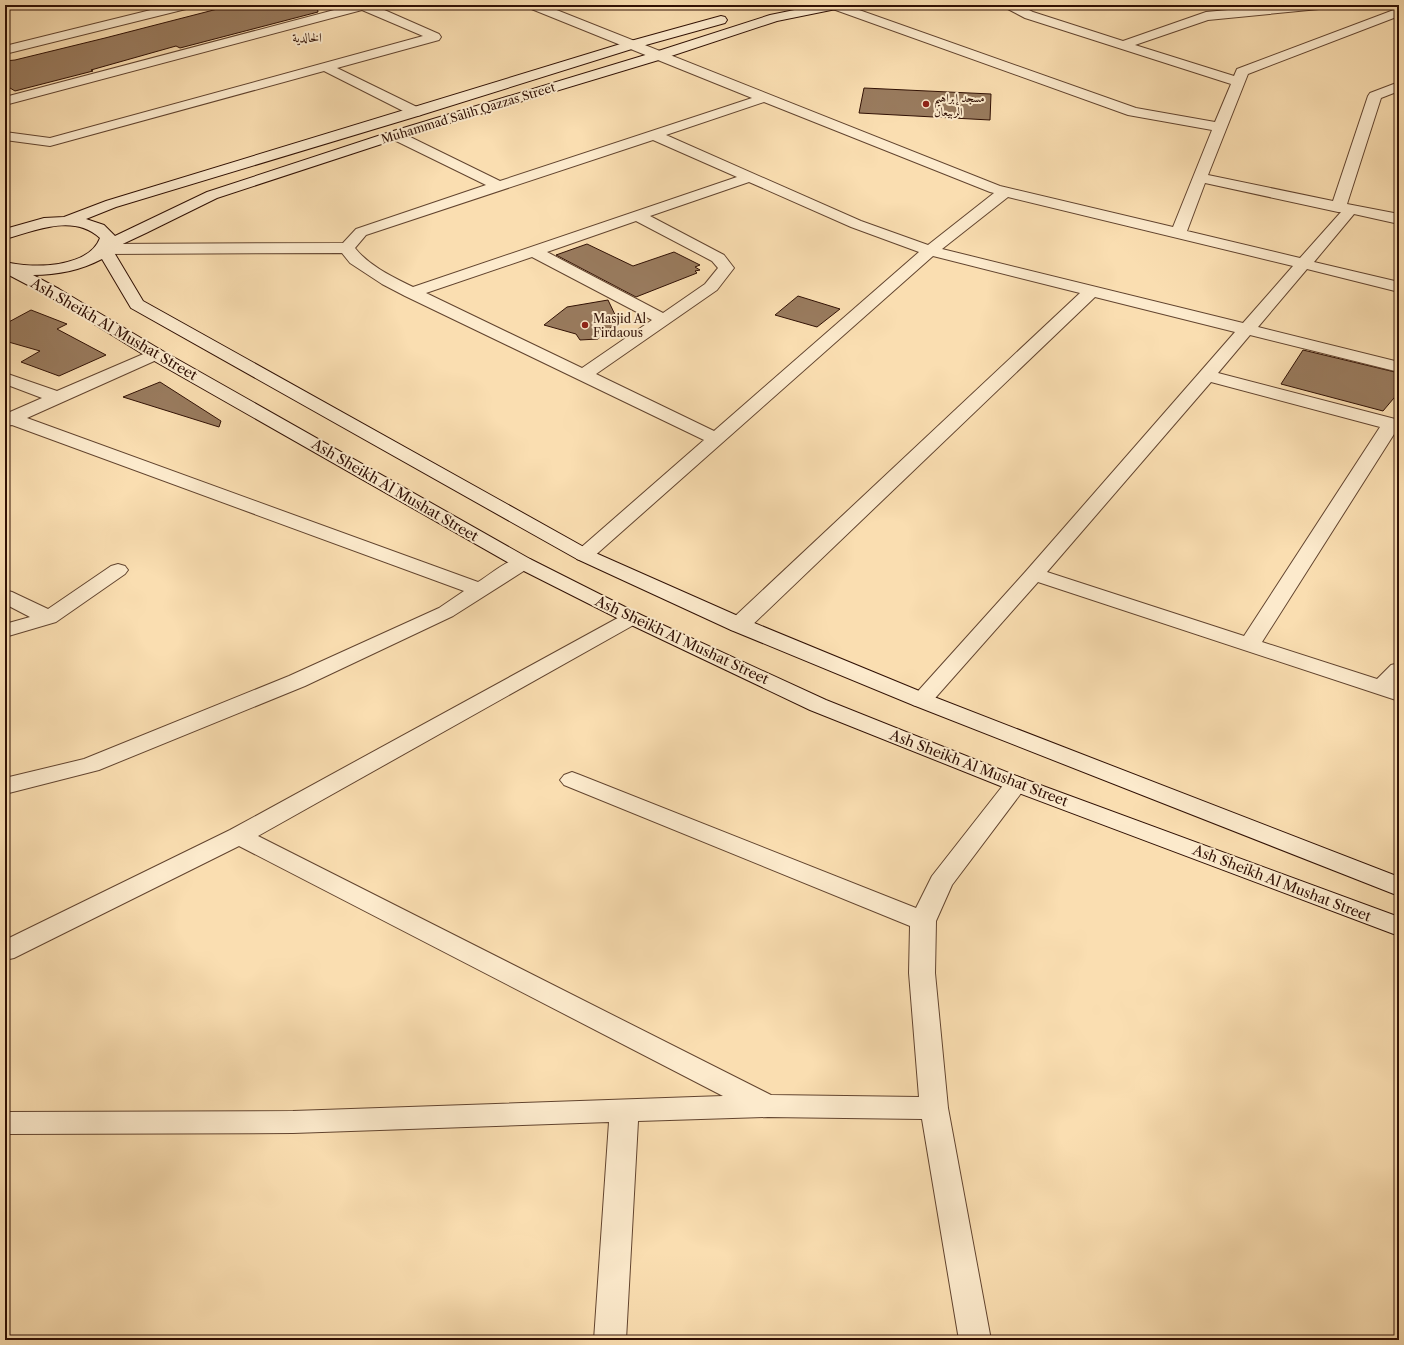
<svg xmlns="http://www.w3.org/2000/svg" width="1404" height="1345" font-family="'Libre Caslon Text',Amiri,serif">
  <rect width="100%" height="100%" fill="#fadeb1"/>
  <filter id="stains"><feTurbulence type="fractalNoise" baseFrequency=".005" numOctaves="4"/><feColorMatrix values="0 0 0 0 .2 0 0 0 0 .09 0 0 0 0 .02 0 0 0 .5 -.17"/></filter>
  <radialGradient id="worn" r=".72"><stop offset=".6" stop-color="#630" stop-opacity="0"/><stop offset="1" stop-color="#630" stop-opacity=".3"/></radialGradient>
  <!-- building -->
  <g fill="#997b5e" stroke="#301004">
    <path d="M233,5H317L318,12L180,48L176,46L91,70L93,71L15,91L5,85V61L15,60L105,38Z"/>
    <path d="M864,88L991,94L990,120L859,113Z"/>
    <path d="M587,244L633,266L674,252L700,265L695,267L700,270L695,271L697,273L636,297L556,255Z"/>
    <path d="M798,296L840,309L817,327L775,315Z"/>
    <path d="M608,300L618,321L598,339L580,340L576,334L544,325L567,307Z"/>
    <path d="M31,310L67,324L57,329L106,355L59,376L21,362L40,351L5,341V324Z"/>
    <path d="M1303,350L1399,373V392L1383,411L1281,384Z"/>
    <path d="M160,382L221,421L219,427L123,397Z"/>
  </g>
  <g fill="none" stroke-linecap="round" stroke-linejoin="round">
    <!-- street casing -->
    <g stroke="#62442f" stroke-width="2">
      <g id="street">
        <path d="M171,5H192L190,8L5,54V46Z"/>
        <path d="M353,5H373L439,34L441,37L439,40L337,68L421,109L423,112L421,115L416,116L411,115L324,71L50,146L5,140V132L50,138L423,36L362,10L5,105V97Z"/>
        <path d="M527,5H544L1000,186L1173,227L1212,130L1128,115L830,8L828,5H845L1136,108L1215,122L1231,84L1025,18L1006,8L1004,5H1019L1033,12L1123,41L1206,12L1282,5H1325L1323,8L1319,9L1208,20L1135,45L1234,76L1237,69L1399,8V16L1248,74L1208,175L1333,201L1368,96L1370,93L1399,82V91L1381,98L1347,204L1399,214V224L1354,214L1314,262L1399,282V292L1307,269L1258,327L1399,362V372L1250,335L1218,373L1399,420V432L1396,431L1262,642L1377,679L1391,665L1399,663V683L1396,686L1399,687V701L1038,582L929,705L921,707L913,705L910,700L1027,570L1235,332L1095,297L747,630L739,631L731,630L728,625L731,620L1080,293L933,256L591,559L584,561L577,559L574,555L577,551L704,440L405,296L382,284L350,263L342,253L104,254L98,252L96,249L98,246L104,244L343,243L356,229L486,185L390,138L388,135L390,132L395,131L400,132L500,181L752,98L529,8ZM764,102L990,192L994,193L928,245L861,221L666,135ZM653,140L737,177L413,287C393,277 369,266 355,248L366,235ZM749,182L851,227L919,252L714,431L596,374L717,290L734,268L724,255L650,216ZM1205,183L1338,212H1341L1300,258L1187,231ZM1008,197L1293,266L1243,323L942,249ZM636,221L712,261L718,268L705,284L663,313L547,252ZM532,257L652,320L582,368L426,293ZM1211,382L1380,427L1244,636L1047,572Z"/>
        <path d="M155,349L161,350L164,354L161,358L27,418L478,582C493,573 512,554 530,559L533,563L530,567L453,616L305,686L99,770L5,794V778L84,759L289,676L439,608L464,591L12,425L5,426V411L10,412L42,398L5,384V373L57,391Z"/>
        <path d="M118,564L125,566L128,570L125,574L56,622L5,637V624L30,617L5,604V590L12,592L48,609L111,566Z"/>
        <path d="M632,612L639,614L643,618L639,622L258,836L771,1095L919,1097L909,973L910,926L564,785L560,780L564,775L572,772L580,775L916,908L932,876L1008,779L1016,776L1024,779L1028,784L952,885L936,921L935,973L948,1108L991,1340H959L922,1119L768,1117L638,1121L626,1340H594L609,1122L293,1133L5,1134V1112L293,1111L723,1096L239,846L14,958L5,960V940L230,830L625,614Z"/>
      </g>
    </g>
    <!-- secondary casing -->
    <g stroke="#301004" stroke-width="2">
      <path id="secondary" d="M819,5H842L840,8L836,9L777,21L662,59L400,138L217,198L146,233L112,249L143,301L591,551L747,620L929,695L1399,877V896L913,705L731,630L577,559L131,308L102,259C81,270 57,275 33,275L59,289L161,350L530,559L639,614L826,700L1024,779L1399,917V936L1008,789L810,710L625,622L516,567L149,358L47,295L5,273L6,262C32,269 89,268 100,238C73,213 35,231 5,239V229L44,218L64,217L106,201L627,42L721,16L725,17L727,20L725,23L635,48L421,115L116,207L86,219L104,225L115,236L207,192L390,132L652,53L770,15Z"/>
    </g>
    <!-- street -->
    <use href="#street" fill="#fceacc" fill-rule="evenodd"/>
    <!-- secondary -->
    <use href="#secondary" fill="#fceacc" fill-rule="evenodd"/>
  </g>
  <!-- markers -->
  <g fill="#8f2418" stroke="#fceacc" stroke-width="1.5">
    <circle cx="926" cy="104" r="4"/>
    <circle cx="585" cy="325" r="4"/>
  </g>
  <g text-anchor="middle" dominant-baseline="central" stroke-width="4" stroke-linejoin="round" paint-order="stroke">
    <!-- far-poi labels -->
    <g font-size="12" fill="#301004" stroke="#fceacc" text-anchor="start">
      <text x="934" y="97">مسجد إبراهيم<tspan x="934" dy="14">الربيعان</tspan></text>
      <text x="593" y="318">Masjid Al<tspan x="593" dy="14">Firdaous</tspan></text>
    </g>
    <!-- far-street labels -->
    <g font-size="12" fill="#301004" stroke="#fceacc">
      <text transform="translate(468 113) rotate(-17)">Muhammad Salih Qazzas Street</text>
    </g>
    <!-- far-neighbourhood labels -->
    <g font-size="13" fill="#301004" stroke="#fceacc">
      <text x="307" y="37">الخالدية</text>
    </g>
    <!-- street labels -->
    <g font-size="14" fill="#301004" stroke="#fceacc">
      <text transform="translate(114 329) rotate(30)">Ash Sheikh Al Mushat Street</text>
      <text transform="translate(395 490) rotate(30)">Ash Sheikh Al Mushat Street</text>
      <text transform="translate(682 640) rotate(25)">Ash Sheikh Al Mushat Street</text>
      <text transform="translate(979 768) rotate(21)">Ash Sheikh Al Mushat Street</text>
      <text transform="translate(1282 883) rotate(21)">Ash Sheikh Al Mushat Street</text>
    </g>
  </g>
  <!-- margin -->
  <rect width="1404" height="1345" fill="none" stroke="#fadeb1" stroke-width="20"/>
  <rect x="6" y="6" width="1392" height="1333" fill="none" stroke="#301004" stroke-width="2"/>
  <rect x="10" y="10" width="1384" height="1325" fill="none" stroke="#301004"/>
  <rect width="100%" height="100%" filter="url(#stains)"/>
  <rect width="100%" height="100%" fill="url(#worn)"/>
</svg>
